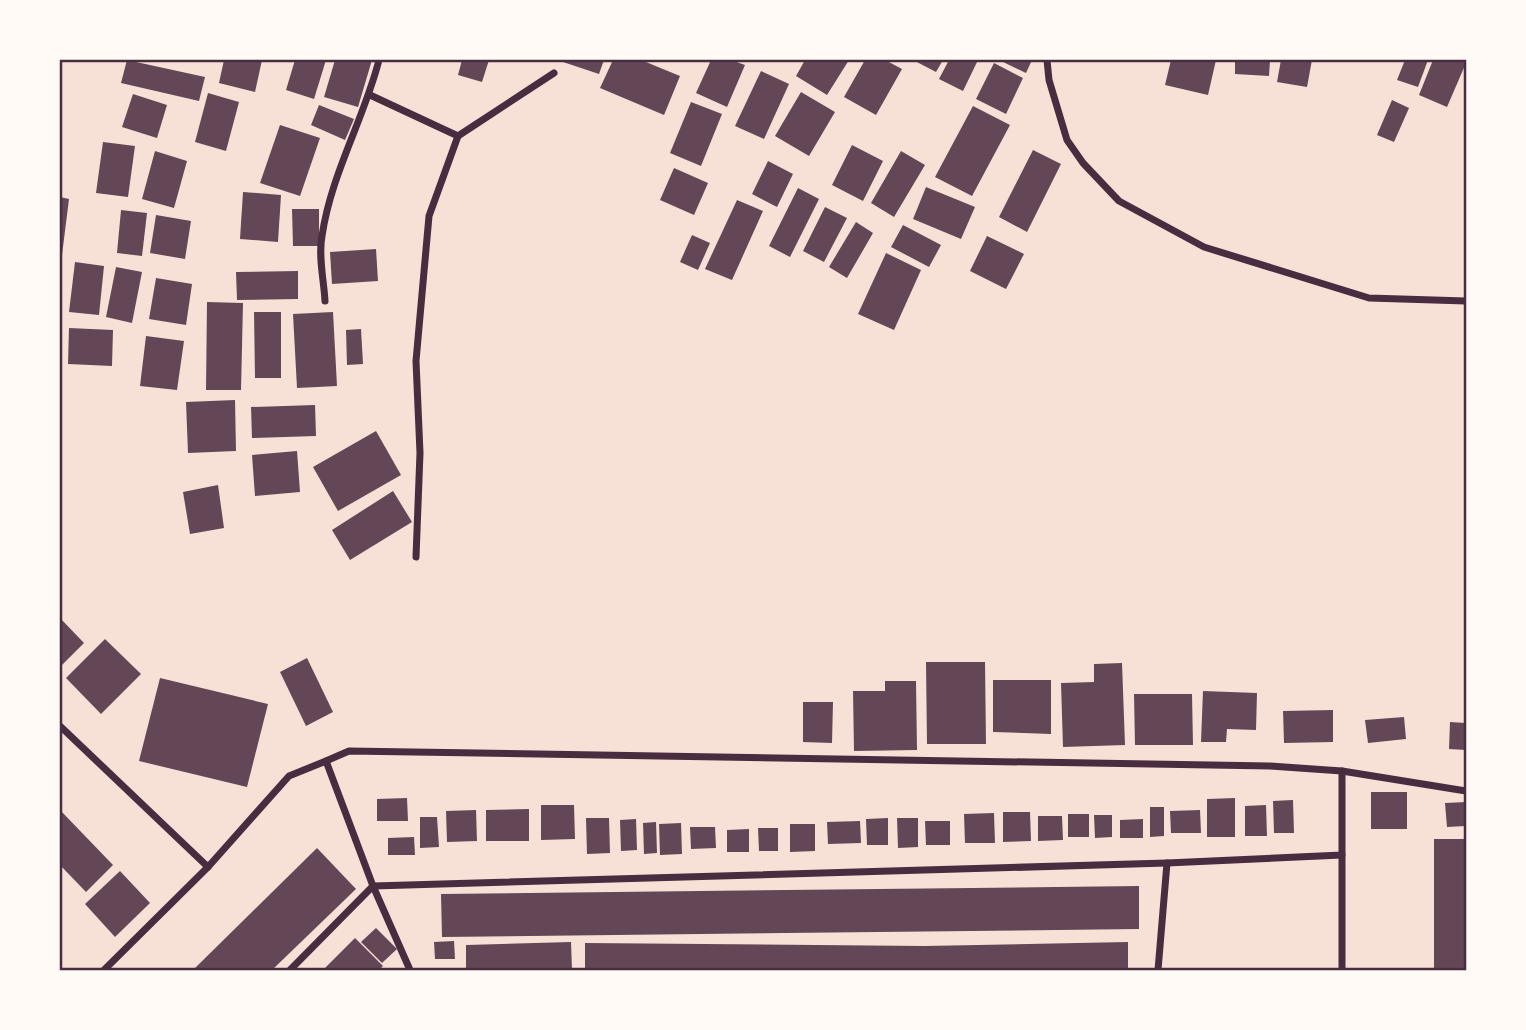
<svg xmlns="http://www.w3.org/2000/svg" width="1526" height="1030" font-family="Merriweather,serif">
  <rect width="100%" height="100%" fill="#f7e1d7"/>
  <!-- building -->
  <g fill="#644757">
    <path d="M127,60L205,77L199,101L121,83Z"/>
    <path d="M224,60H262L255,92L219,83Z"/>
    <path d="M295,60H326L314,99L286,90Z"/>
    <path d="M335,60H372L358,107L324,97Z"/>
    <path d="M462,60H489L482,82L458,75Z"/>
    <path d="M557,60H604L599,74Z"/>
    <path d="M613,60H641L680,76L664,115L600,88Z"/>
    <path d="M711,60H731L745,65L727,107L696,93Z"/>
    <path d="M805,60H849L827,95L796,76Z"/>
    <path d="M865,60H885L902,69L876,115L844,97Z"/>
    <path d="M913,60H943L936,72Z"/>
    <path d="M949,60H978L963,91L939,79Z"/>
    <path d="M999,60H1032L1026,73Z"/>
    <path d="M1171,60H1216L1208,95L1165,85Z"/>
    <path d="M1235,60H1270L1269,76L1235,74Z"/>
    <path d="M1281,60H1312L1307,87L1277,82Z"/>
    <path d="M1405,60H1428L1418,87L1397,80Z"/>
    <path d="M1433,60H1458L1466,63L1447,107L1419,95Z"/>
    <path d="M994,63L1023,78L1006,114L976,99Z"/>
    <path d="M761,71L789,84L764,139L735,126Z"/>
    <path d="M801,92L835,112L809,156L775,136Z"/>
    <path d="M208,93L239,102L226,151L195,142Z"/>
    <path d="M133,94L167,105L157,138L122,127Z"/>
    <path d="M1392,100L1409,108L1394,142L1377,135Z"/>
    <path d="M691,102L722,114L701,166L670,153Z"/>
    <path d="M319,105L354,119L345,140L311,125Z"/>
    <path d="M973,106L1010,125L972,196L935,177Z"/>
    <path d="M280,125L320,138L300,196L260,183Z"/>
    <path d="M103,142L135,146L128,197L96,193Z"/>
    <path d="M852,145L883,161L863,201L832,185Z"/>
    <path d="M1033,150L1061,164L1027,232L999,217Z"/>
    <path d="M155,151L187,161L174,208L142,199Z"/>
    <path d="M901,151L925,165L894,217L871,203Z"/>
    <path d="M768,161L793,174L777,207L752,194Z"/>
    <path d="M674,168L708,183L694,215L660,200Z"/>
    <path d="M926,187L975,207L961,239L913,219Z"/>
    <path d="M798,188L819,199L790,257L769,246Z"/>
    <path d="M243,192L281,195L278,242L240,239Z"/>
    <path d="M60,197L69,199L62,255H60Z"/>
    <path d="M737,200L763,211L732,280L705,269Z"/>
    <path d="M825,207L847,218L824,262L803,251Z"/>
    <path d="M292,209H319V246H293Z"/>
    <path d="M121,210L147,213L142,256L117,253Z"/>
    <path d="M156,215L191,221L185,259L150,253Z"/>
    <path d="M856,222L873,233L847,278L829,267Z"/>
    <path d="M903,225L941,245L929,267L891,247Z"/>
    <path d="M692,235L710,243L698,270L680,262Z"/>
    <path d="M987,236L1024,254L1006,289L970,271Z"/>
    <path d="M376,249L378,281L332,284L330,252Z"/>
    <path d="M886,253L921,270L894,330L858,314Z"/>
    <path d="M75,262L104,266L99,315L69,312Z"/>
    <path d="M116,267L142,272L132,323L106,317Z"/>
    <path d="M298,271V299L237,300L236,272Z"/>
    <path d="M156,278L192,284L186,325L149,319Z"/>
    <path d="M207,302L243,303L241,390H206Z"/>
    <path d="M254,312H281V378H255Z"/>
    <path d="M333,312L337,386L297,388L293,314Z"/>
    <path d="M69,328L113,330L112,366L68,364Z"/>
    <path d="M361,329L363,364L347,365L346,330Z"/>
    <path d="M146,336L184,341L177,390L140,386Z"/>
    <path d="M235,400L236,451L188,453L186,402Z"/>
    <path d="M315,405L316,436L252,438L251,407Z"/>
    <path d="M376,431L401,475L338,511L313,467Z"/>
    <path d="M297,451L300,492L255,496L252,455Z"/>
    <path d="M218,485L224,528L190,534L183,492Z"/>
    <path d="M393,491L412,522L350,560L332,530Z"/>
    <path d="M60,618L84,643L60,667Z"/>
    <path d="M105,639L141,674L101,714L66,678Z"/>
    <path d="M307,658L333,712L306,726L280,672Z"/>
    <path d="M926,662H985L986,744H927Z"/>
    <path d="M1122,663L1125,745L1063,747L1061,683L1094,682V664Z"/>
    <path d="M160,678L268,704L247,787L139,761Z"/>
    <path d="M993,680H1051V734L993,732Z"/>
    <path d="M885,681H916L917,750L854,751L853,691H885Z"/>
    <path d="M1203,691L1257,693L1256,730L1227,729L1226,742H1201Z"/>
    <path d="M1134,694H1192L1193,745H1135Z"/>
    <path d="M803,702H833L832,743L803,742Z"/>
    <path d="M1333,710V742L1284,743L1283,711Z"/>
    <path d="M1404,717L1406,739L1368,743L1365,720Z"/>
    <path d="M1450,722L1466,723V750L1449,749Z"/>
    <rect x="1371" y="792" width="36" height="37"/>
    <path d="M407,798L408,821H377V799Z"/>
    <path d="M1235,798V837H1207V799Z"/>
    <path d="M1293,800L1294,833H1274L1273,801Z"/>
    <path d="M1466,802V826L1447,827L1445,803Z"/>
    <path d="M541,805H574L575,839L541,840Z"/>
    <path d="M1266,805L1267,836H1245V806Z"/>
    <path d="M1150,807H1164V836L1150,837Z"/>
    <path d="M529,809V841H486V810Z"/>
    <path d="M60,810L113,865L86,892L60,865Z"/>
    <path d="M476,810L477,841L447,842L446,811Z"/>
    <path d="M1200,810L1201,833H1171L1170,811Z"/>
    <path d="M1003,812H1030L1031,841L1003,842Z"/>
    <path d="M994,813L995,843H965L964,814Z"/>
    <rect x="1068" y="814" width="21" height="23"/>
    <path d="M1094,815H1112V837L1095,838Z"/>
    <path d="M1038,816H1062L1063,840L1038,841Z"/>
    <path d="M420,817H437L439,847L420,848Z"/>
    <path d="M586,818H609L610,853L587,854Z"/>
    <path d="M888,818V845H867L866,819Z"/>
    <path d="M897,818H918V847L898,848Z"/>
    <path d="M636,819L637,850L621,851L620,820Z"/>
    <path d="M1143,819V838H1120V820Z"/>
    <path d="M860,821L861,843L828,844L827,822Z"/>
    <path d="M925,821H950V845H926Z"/>
    <path d="M656,822L657,853L644,854L643,823Z"/>
    <path d="M681,823L682,854L660,855L659,824Z"/>
    <path d="M790,824H815V851L790,852Z"/>
    <path d="M690,827H715L716,848L691,849Z"/>
    <path d="M758,828H778V851H759Z"/>
    <path d="M749,829V852H727V830Z"/>
    <path d="M414,837L415,855H388V838Z"/>
    <rect x="1434" y="839" width="32" height="131"/>
    <path d="M317,848L356,889L272,970H193Z"/>
    <path d="M120,871L150,903L115,937L85,904Z"/>
    <path d="M1139,886V929L442,937L441,894Z"/>
    <path d="M376,928L397,949L382,963L361,942Z"/>
    <path d="M355,938L383,966L379,970H323Z"/>
    <path d="M454,941L455,959H435L434,942Z"/>
    <path d="M571,942L572,970H466V945Z"/>
    <path d="M1128,942V970H585V943L924,946Z"/>
  </g>
  <g fill="none" stroke-linecap="round" stroke-linejoin="round">
    <!-- minor -->
    <g stroke="#4a2c40" stroke-width="7">
      <path d="M1047,60L1049,80L1067,140L1083,163L1119,201L1204,247L1369,298L1466,301"/>
      <path d="M370,95L458,136L429,216L416,361L420,453L416,557"/>
      <path d="M458,136L554,73"/>
      <path d="M325,301C324,281 318,256 322,236C331,174 364,119 379,60"/>
      <path d="M60,726L208,867"/>
      <path d="M326,761L349,751L1270,766L1342,771L1466,791"/>
      <path d="M104,970L208,867L289,776L326,761L373,886L410,970"/>
      <path d="M290,970L373,886L1167,863L1342,855V771"/>
      <path d="M1158,970L1167,863"/>
      <path d="M1342,970V855"/>
    </g>
  </g>
  <!-- border -->
  <rect width="1526" height="1030" fill="none" stroke="#fffaf5" stroke-width="122"/>
  <rect x="61" y="61" width="1404" height="908" fill="none" stroke="#4a2c40" stroke-width="2.5"/>
</svg>
